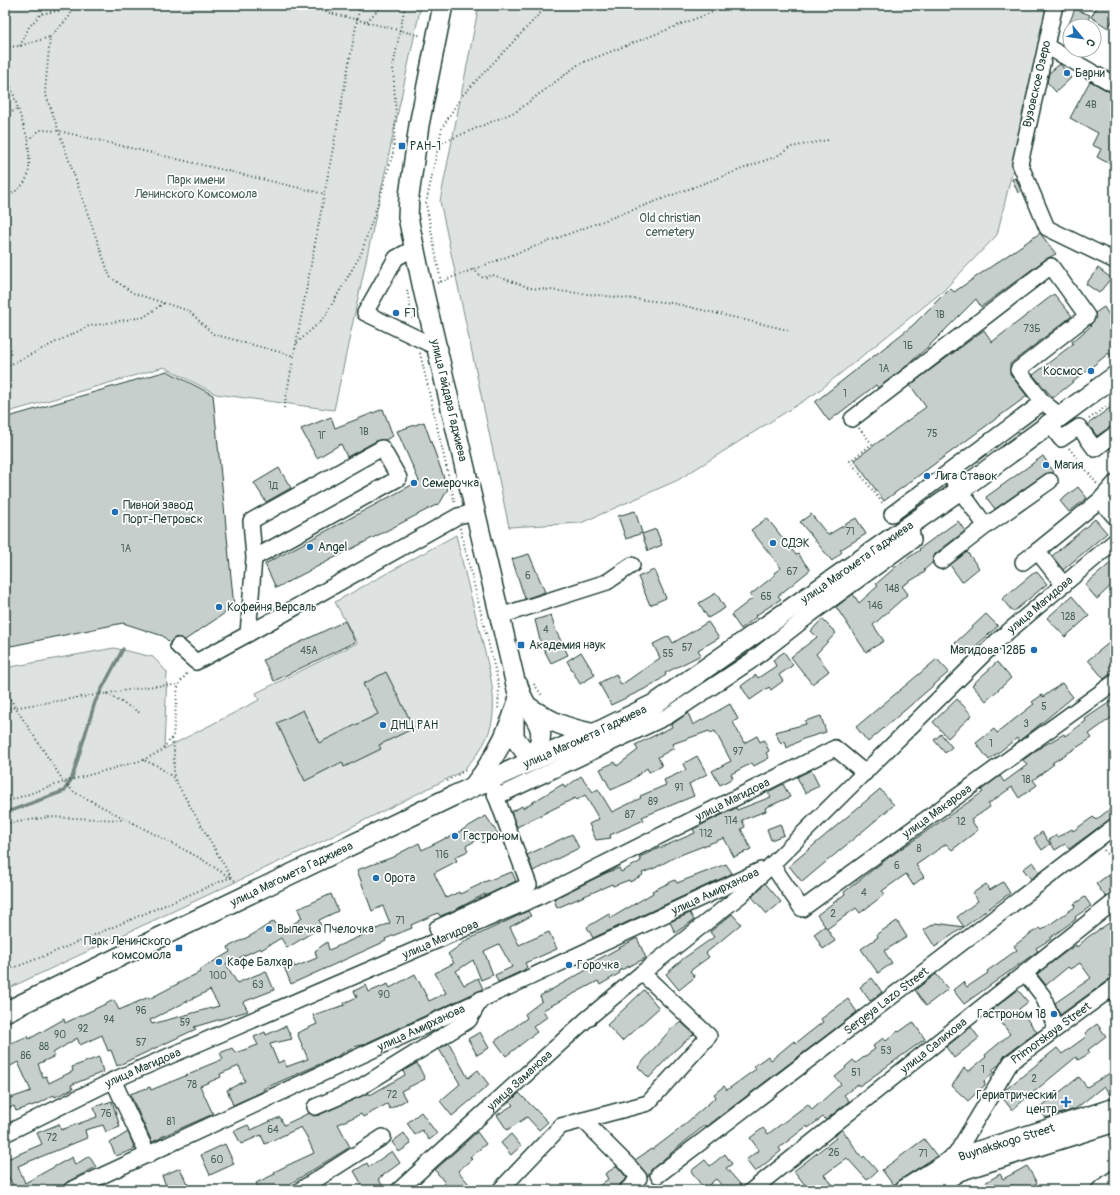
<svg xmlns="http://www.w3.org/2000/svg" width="1120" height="1195" font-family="Pangolin,sans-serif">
  <rect width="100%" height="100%" fill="#fff"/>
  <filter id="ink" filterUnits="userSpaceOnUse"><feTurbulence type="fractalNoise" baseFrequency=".025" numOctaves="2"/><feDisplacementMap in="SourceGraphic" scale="8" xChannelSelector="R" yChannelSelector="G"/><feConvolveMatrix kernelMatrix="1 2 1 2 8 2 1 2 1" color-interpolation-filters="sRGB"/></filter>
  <g filter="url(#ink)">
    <!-- green -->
    <g fill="#dee3e2" stroke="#7e908b">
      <path d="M5,5H421L334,410L216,394L164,367L5,413Z"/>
      <path d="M479,5H1052L997,235L942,292L816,393L678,480L581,523L509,527L440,201Z"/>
      <path d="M456,535C463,565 470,594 478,624C485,656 499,693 491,726C486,745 474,759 461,772L321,842L5,990V668L114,648L153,657L167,672L164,749L259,700L256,693L357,643L335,602Z"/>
    </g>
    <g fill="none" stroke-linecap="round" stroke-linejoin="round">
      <!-- stream -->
      <path stroke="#758883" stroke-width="3.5" d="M5,813L64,791L72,778L95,702L123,649"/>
    </g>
    <!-- building -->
    <g fill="#c7cfcc" stroke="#1f3d34" fill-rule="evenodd">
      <path d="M1098,5H1115V16L1108,28L1091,17Z"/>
      <path d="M1075,9L1090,15L1085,26H1068Z"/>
      <path d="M1060,64L1071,78L1056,92L1047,82L1049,73Z"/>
      <path d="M1090,81L1115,95V167L1097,157L1101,149L1092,145L1098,133L1070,118Z"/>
      <path d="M1016,178L1021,191L1018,193L1012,179Z"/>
      <path d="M1040,233L1056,254L1046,259L981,307L976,299L929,346L904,368L878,388L876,385L829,421L815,402L912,326L950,288L954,292Z"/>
      <path d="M1098,268L1111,278L1099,293L1086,284Z"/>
      <path d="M1054,294L1072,316L1010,364L1011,375L1027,396L884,501L854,460L926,407L910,385L984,330L992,342Z"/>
      <path d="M1104,307L1115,325V363L1109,353L1053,398L1033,375L1073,344L1072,342L1091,326L1090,325L1095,319V313Z"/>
      <path d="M167,371L213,395L234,607L185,640L176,637L170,643L163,636L123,623L11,646L5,633V418Z"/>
      <path d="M1115,404V425L1110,427L1097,436L1088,424Z"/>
      <path d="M383,409L393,436L385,440H378L347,457L341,444L317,458L301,429L331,417L335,428Z"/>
      <path d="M424,422L448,489L440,503L276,588L265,564L419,481L397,431Z"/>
      <path d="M1043,456L1054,472L1045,474L995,509L986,497Z"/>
      <path d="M279,468L291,488L266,502L254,483Z"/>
      <path d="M1078,487L1087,498L1069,512L1060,501Z"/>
      <path d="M635,511L642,533L626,539L618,516Z"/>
      <path d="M811,514L828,535L856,518L866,534L840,550L842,552L832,561L800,522Z"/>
      <path d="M767,518L796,555L798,554L810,570L778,596L781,599L755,616L756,617L741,629L731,615L753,598L750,595L775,575L774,573L781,568L751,530Z"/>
      <path d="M1095,519L1107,533L1063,570L1052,556Z"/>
      <path d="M958,521L965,531L935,554L932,563L924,570L925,572L902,586L908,594L873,625L884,641L866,652L836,607L853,594L859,603L878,586L876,584L899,564L920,550L919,549Z"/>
      <path d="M656,529L662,545L648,551L642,534Z"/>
      <path d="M967,552L979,568L962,582L950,565Z"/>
      <path d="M529,554L545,592L525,599L512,559Z"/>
      <path d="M1115,559V582L1097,599L1085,585Z"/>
      <path d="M654,570L666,598L650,605L638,577Z"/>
      <path d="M1036,571L1047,584L1013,612L1002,599Z"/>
      <path d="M716,593L725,608L708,618L699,603Z"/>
      <path d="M1072,596L1089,616L1065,637L1047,618Z"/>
      <path d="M986,614L998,626L966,655L955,643Z"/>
      <path d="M551,615L556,631L568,655L551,663L541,644L535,620Z"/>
      <path d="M822,619L836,633L816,654L829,671L812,684L791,657L817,637L811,631Z"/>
      <path d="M345,621L355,642L274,681L263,660Z"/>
      <path d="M708,622L719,638L698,650L701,655L665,673L666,675L653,685L611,705L599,683L616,674L621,685L660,658L653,644L669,636L673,643Z"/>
      <path d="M1115,638V670L1104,679L1088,660Z"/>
      <path d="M581,652L595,675L580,684L567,661Z"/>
      <path d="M784,652L793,665L779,675L783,681L771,690L769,687L750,700L741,686L756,675L758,678L776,666L773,660Z"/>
      <path d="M937,659L949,672L868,742L856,727Z"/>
      <path d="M997,662L1011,678L986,701L972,685Z"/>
      <path d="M386,672L414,728L379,745L381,749L344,767L342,762L305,781L277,723L303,710L319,743L378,714L363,684Z"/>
      <path d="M1062,683L1073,697L1033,730L1019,741L1017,738L989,760L976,743L994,729L997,733L1034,704L1032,702L1042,695L1043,697Z"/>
      <path d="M957,699L972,715L948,738L933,722Z"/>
      <path d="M1115,699V715L1089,734L1092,738L1052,763L1054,764L1033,780L1037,785L1019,798L1012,787L988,804L990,807L971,820L978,830L952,850L946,844L916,865L924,877L913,885L906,874L882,891L885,894L860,913L856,908L827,929L817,915L845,894L844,892L888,858L983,792L981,790L1000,776L1004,782L1015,774L1027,765L1023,760L1041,747L1064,734L1065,736L1086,721L1085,719L1101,708Z"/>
      <path d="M730,704L738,719L733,722L744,743L757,736L760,742L764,740L769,751L766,753L769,758L754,766L752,763L731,774L733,778L720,785L712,771L731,761L715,731L711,733L709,731L672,744L674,748L658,757L662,766L649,772L647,768L629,782L611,790L600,769L615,762L617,766L638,750L635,745L672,727L671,725L688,713L693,725Z"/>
      <path d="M821,716L826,732L803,739L787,748L785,741L781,744L775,732L806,724L805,721Z"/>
      <path d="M941,734L952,747L945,753L934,740Z"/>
      <path d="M697,756L707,774L689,784L694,796L642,817L644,820L610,835L611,838L596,840L589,824L599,819L585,795L577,800L575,798L517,827L511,812L522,806L523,808L563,784L565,788L581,776L593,792L598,789L612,812L641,798L640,796L666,785L664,780L686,770L683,764Z"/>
      <path d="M811,770L819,786L805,793L797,777Z"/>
      <path d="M783,784L790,797L765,808L766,811L742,820L745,827L741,829L751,849L734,857L724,838L675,857L655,868L642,873L643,875L630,882L629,880L613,886L612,884L557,908L554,899L606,873L619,868L621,872L641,861L639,857L695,833L693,829L736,808L737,810L771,797L768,792Z"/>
      <path d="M880,789L894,805L802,882L789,866Z"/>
      <path d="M1115,805V817L1110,819L1069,849L1065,844L1055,850L1049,840L1057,835L1058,837L1072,829L1073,831L1093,817L1096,820Z"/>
      <path d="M486,816L498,834L483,843L480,838L466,846L468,851L455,857L457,861L434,873L446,898L459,892L460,894L481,884V883L512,872L516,881L485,896V894L453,911L440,916L438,913L411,925L412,928L385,939L386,941L291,984L283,964L292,961L295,967L317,958L315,951L327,942L329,950L390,923L383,906L372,911L357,870L396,856V855L419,843L422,850L446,838L447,839Z"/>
      <path d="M780,824L784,835L771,840L767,829Z"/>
      <path d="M1042,832L1050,844L1042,850L1034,838Z"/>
      <path d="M572,834L579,848L533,871L527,855Z"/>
      <path d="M1033,862L1040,872L1031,879L1023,869Z"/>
      <path d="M726,864L732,873L729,875L593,938L587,927L609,914L611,918L653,893L652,891L675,880L677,883Z"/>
      <path d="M1108,875L1115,885V891L1106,897L1096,884Z"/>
      <path d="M1003,882L1010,893L964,927L957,917L978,901L973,893L986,884L990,890Z"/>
      <path d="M765,883L781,902L767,914L752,897Z"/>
      <path d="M331,894L338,911L319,920L321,927L287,948L281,938L261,950L260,948L226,964L237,983L266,971L274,990L243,1002L248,1011L194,1027L196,1029L117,1066L111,1050L108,1051L102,1035L80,1045L77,1038L53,1053L55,1056L38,1064L43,1077L46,1076L49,1083L73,1071L72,1067L99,1057L103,1072L71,1085L73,1089L55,1097L54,1095L40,1103L16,1111L14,1106L5,1110V1100L31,1091L18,1062L5,1069V1046L28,1036L29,1039L64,1019L65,1023L114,1000L119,1010L149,997V999L200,972L199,970L230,952L228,947L252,935L274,921L281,932L302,918L298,909ZM210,990L219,1006L152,1024L150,1020Z"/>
      <path d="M1085,897L1091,906L1075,917L1076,919L1050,938L1051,939L1036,948L1038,951L964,1004L953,990L963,982L967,987L988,973L987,971L1017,950L1014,946L1031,933L1040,928L1042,930L1059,918L1075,907L1074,904Z"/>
      <path d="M528,911L531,916L510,927L519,945L549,932L557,949L525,963L527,967L524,970L498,982L495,975L512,967L499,944L484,951L493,975L481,980L473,960L456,971L464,985L478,978L483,989L362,1045L353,1047L336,1057L263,1089L264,1091L233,1105L227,1090L245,1081L239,1066L220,1074L221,1077L200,1086L213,1114L161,1137V1138L152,1142L130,1094L150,1087L151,1090L200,1070L199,1069L223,1059L220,1053L232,1048L235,1053L258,1045L254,1037L265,1032L266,1035L286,1026L292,1039L270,1044L278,1063L284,1060L286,1067L308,1059L297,1033L317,1024L313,1015L345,1005L344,1003L357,997L354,991L366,985L369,992L388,984L390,988L415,974L429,1001L446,993L435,973L454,963L448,954L467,940Z"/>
      <path d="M690,913L694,920L675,933L670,922Z"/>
      <path d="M732,914L741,924L706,953L709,957L690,971L695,977L679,990L666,974L684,958L714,937L710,932Z"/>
      <path d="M1115,919V975L1060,1015L1055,1003L1091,978L1080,963L1070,969L1068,967L1046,985L1037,974L1067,951L1076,945L1077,947L1088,937Z"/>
      <path d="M897,921L907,937L884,951L892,963L878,973L861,949L878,937L877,934Z"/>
      <path d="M936,923L964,927L935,947L924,930Z"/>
      <path d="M825,926L835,941L823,949L814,934Z"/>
      <path d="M637,938L646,958L619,971L620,973L600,985L598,981L543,1010L547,1017L533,1027L537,1032L506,1056L495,1041L527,1018L525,1014L542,1001L540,996L590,968L588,965Z"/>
      <path d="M936,974L948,989L926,1006L915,990Z"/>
      <path d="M872,978L882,992L870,1001L860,987Z"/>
      <path d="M644,990L659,1008L622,1041L607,1025Z"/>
      <path d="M1018,990L1028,1002L1019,1009L1037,1032L1005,1055L1000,1064L992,1070L994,1072L984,1081L985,1085L968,1101L952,1086L964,1068L969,1071L986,1057L985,1055L1010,1034L992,1010Z"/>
      <path d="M848,999L857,1012L706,1127L705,1125L653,1168L648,1176L635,1160L651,1149L652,1150L677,1131L716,1097L714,1094L724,1086L727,1090L756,1069L754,1066L768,1056L771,1060L794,1041L796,1043L823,1022L821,1019Z"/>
      <path d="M681,1022L694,1034L674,1051L649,1078L638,1067L671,1029Z"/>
      <path d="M913,1022L925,1039L871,1078L859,1086L858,1084L844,1095L849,1101L826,1120L823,1117L808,1128L807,1126L779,1148L781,1151L755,1172L746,1160L759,1150L750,1138L763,1128L768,1134L808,1104L812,1110L841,1084L835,1077L846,1068L845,1067L853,1060L856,1063L875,1049L873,1046L883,1038L886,1041L898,1031L899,1032Z"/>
      <path d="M1097,1024L1106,1036L1088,1050L1090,1053L1078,1060L1076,1057L1012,1110L1001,1096L1005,1090L1057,1048L1062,1054L1087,1036L1085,1033Z"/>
      <path d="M971,1027L979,1038L954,1058L946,1047Z"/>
      <path d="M480,1032L489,1048L477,1055L468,1039Z"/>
      <path d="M449,1043L468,1078L478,1070L489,1085L452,1116L440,1101L460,1084L439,1049Z"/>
      <path d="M417,1063L425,1079L401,1091L406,1100L390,1109L387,1104L363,1117L361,1114L338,1124L350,1147L280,1190H259L256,1183L275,1174L274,1172L286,1166L314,1153L307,1137L301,1127L265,1144L261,1135L241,1144L234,1131L248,1125L251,1130L280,1117L284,1125L309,1113L314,1116L319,1115L369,1093L370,1095L405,1075L403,1071Z"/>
      <path d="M1115,1070V1097L1112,1098L1104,1086L1075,1109L1046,1118L1038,1109L1079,1077L1087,1087Z"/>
      <path d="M519,1093L548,1122L539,1130L527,1117L507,1130L497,1115L513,1105L510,1102Z"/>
      <path d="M112,1101L120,1127L106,1132L103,1125L85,1130L87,1138L18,1166L25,1183L72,1157L75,1165L89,1156L96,1167L67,1182L62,1190H13L15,1189L5,1170V1160L42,1144L37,1133L59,1124L61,1130L97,1117L94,1107Z"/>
      <path d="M421,1112L437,1134L429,1140L422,1130L415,1135L407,1123Z"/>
      <path d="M842,1129L862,1158L864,1156L877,1171L867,1180L847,1158L824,1175L838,1190H809L794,1171L836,1138L835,1136Z"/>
      <path d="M128,1132L135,1149L116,1156L110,1143Z"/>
      <path d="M477,1132L486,1144L470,1157L472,1159L458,1171L469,1184L462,1190H436L445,1183L435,1170Z"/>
      <path d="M404,1133L411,1144L399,1152L392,1142Z"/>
      <path d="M511,1134L521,1146L511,1155L501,1143Z"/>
      <path d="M924,1139L937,1156L898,1181L894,1186L882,1170Z"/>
      <path d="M225,1144L234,1164L210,1175L201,1155Z"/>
      <path d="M392,1151L400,1163L378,1179L386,1190H365L354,1171L367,1163L369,1167Z"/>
      <path d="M725,1154L732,1164L726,1168L741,1185L735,1190H726L716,1179L704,1189L691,1171L705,1160L710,1166Z"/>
      <path d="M617,1166L627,1178L620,1184L618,1190H594L608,1179L605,1174Z"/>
      <path d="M1027,1166L1037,1183L1024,1190H1015L1012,1185L1001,1190H973L1000,1174L1003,1179Z"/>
      <path d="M180,1168L188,1186L179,1190H168L162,1176Z"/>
    </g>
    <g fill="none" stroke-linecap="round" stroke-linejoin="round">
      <!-- minor casing -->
      <g stroke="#1f3d34" stroke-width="18">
        <g id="minor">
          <path d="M1055,5L1020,164L1047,228L1115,261"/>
          <path d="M1046,46L1115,85"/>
          <path d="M416,247L396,258L365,313L440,349"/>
          <path d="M852,419L1051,266L1087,316L1018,370L1043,402L1058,414"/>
          <path d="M1048,422L1061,439L1079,427L1095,449L1115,434"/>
          <path d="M954,482L986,526L1050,481"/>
          <path d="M1100,500L1115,483"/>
          <path d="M892,514L1043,402"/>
          <path d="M1037,551L1100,500L1115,517"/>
          <path d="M941,561L986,526"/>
          <path d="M1023,562L1037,551L1064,585"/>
          <path d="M500,616L607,582L632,565"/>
          <path d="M248,634L254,558L399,478L382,448L251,521L254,558"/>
          <path d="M178,646L196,662L248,634L458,516L475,512"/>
          <path d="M496,797L668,716L751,661L811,614L913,540L910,525"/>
          <path id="s1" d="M772,865L802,909L1115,682"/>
          <path d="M441,939L437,928L529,885L493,788"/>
          <path d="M1025,973L1043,996L1056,1029"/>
          <path d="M113,1080L148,1155"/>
          <path d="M315,1107L359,1088L469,1020L481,999"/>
          <path d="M583,1120L626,1163L639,1178L627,1190"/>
          <path id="s2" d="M5,1134L116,1079L538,897L835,748L865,773"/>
          <path id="s3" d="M956,1165L953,1159L1011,1062L1115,986"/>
          <path id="s4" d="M658,1175L1115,826"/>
          <path id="s5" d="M71,1190L761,870"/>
          <path d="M300,1190L383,1137"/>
          <path id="s6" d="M399,1190L587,1019L642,973"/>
          <path id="s7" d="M500,1190L561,1126L648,1103L709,1036L642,973L741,895L997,641L1115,541"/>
          <path id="s8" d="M752,1190L1115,901"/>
          <path d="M1099,1190L1115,1178"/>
        </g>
      </g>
      <!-- major casing -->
      <g stroke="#1f3d34" stroke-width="22">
        <g id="major">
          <path id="s9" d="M443,5L419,125L409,196L408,217L423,289L519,698C510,728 495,759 475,784"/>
          <path d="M518,685C526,720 555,719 532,761"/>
          <path d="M530,708C551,722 566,728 591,733"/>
          <path d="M514,714V737L532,761"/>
          <path id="s10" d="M5,1012L453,796L593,734L656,703L960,490L1115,376"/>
          <path d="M932,1188L959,1171L1115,1122"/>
          <path id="s11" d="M904,1190L953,1159L1115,1108"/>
        </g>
      </g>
      <!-- path -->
      <g stroke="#1f3d34" stroke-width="2" stroke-dasharray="1 3" stroke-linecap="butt">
        <path d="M73,5L70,16L50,37L45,92L110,277L133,293L189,311L213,334L294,356"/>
        <path d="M298,5L422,36"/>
        <path d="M367,21L383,5"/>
        <path d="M20,46L29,27L41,14L72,8"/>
        <path d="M5,47L20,46L50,37"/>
        <path d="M5,68L28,140"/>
        <path d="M5,115L18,109"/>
        <path d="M439,144L517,111L579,64L723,8L739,5"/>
        <path d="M5,197C34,184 30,167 28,140L40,130L59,131L325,194"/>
        <path d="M473,269L483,278L493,275L531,288L672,303L788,330"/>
        <path d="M441,282L426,204L442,128L461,97L548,5"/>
        <path d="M437,283L777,156L791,147L828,140"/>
        <path d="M407,290L413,321"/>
        <path d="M297,343L324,318L361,254L381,194L393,153L396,116L393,67L405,5"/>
        <path d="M420,353L455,504"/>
        <path d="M5,367L89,326L144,317L164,303"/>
        <path d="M284,408L360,5"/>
        <path d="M1089,419L1115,400"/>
        <path d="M859,428L872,444L850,461L884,505"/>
        <path d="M1069,448L1097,484"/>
        <path d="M460,528L499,686L498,711"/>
        <path d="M534,684L543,697"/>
        <path d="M5,688L15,707L64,782L74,792L198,857L237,882"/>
        <path d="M107,694L140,713"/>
        <path d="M5,709L154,686L178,685"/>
        <path d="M171,739L174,748V778"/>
        <path d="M447,781L466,770"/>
        <path d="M5,802L64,782L143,760L161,751L173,736L178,685L188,672"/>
        <path d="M5,824L49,817L123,820"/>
        <path d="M1104,850L1115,866"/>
        <path d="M5,971L47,955L231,877L174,778L156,765L143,760"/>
      </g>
      <!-- minor -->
      <use href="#minor" stroke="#fff" stroke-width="15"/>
      <!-- major -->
      <use href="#major" stroke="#fff" stroke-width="19"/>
    </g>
  </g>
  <!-- markers -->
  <g fill="#1f6fb2" stroke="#fff" stroke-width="1.5">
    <circle cx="1067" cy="73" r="4"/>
    <rect x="398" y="142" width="8" height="8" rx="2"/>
    <circle cx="396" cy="313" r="4"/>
    <circle cx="1091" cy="371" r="4"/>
    <circle cx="1046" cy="465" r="4"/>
    <circle cx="927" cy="476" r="4"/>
    <circle cx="414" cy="483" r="4"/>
    <circle cx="115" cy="512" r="4"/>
    <circle cx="773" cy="543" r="4"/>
    <circle cx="310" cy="547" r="4"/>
    <circle cx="219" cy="607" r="4"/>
    <rect x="517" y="641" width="8" height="8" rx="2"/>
    <circle cx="1034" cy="650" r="4"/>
    <circle cx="383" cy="725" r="4"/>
    <circle cx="455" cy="836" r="4"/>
    <circle cx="376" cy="878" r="4"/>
    <circle cx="269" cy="929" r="4"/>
    <rect x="175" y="944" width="8" height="8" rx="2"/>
    <circle cx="219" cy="962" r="4"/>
    <circle cx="569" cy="965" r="4"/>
    <circle cx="1054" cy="1014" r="4"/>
    <path d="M1064 1096h4v4h4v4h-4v4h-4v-4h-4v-4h4z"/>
  </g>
  <g text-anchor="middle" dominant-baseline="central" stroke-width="3.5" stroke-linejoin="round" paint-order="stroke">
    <!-- number labels -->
    <g font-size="10" fill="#49625a">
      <text x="1091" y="105">4В</text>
      <text x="940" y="315">1В</text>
      <text x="1032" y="329">73Б</text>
      <text x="908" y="346">1Б</text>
      <text x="884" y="369">1А</text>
      <text x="845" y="394">1</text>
      <text x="364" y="432">1В</text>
      <text x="932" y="434">75</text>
      <text x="322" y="436">1Г</text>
      <text x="273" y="486">1Д</text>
      <text x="850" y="532">71</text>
      <text x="126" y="549">1А</text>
      <text x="792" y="572">67</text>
      <text x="528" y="576">6</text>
      <text x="892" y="589">148</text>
      <text x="766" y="597">65</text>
      <text x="875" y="606">146</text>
      <text x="1068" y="617">128</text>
      <text x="546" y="630">4</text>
      <text x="687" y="648">57</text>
      <text x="309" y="651">45А</text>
      <text x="668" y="654">55</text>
      <text x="1044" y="707">5</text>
      <text x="1026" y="724">3</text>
      <text x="991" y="744">1</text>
      <text x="738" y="752">97</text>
      <text x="1026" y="780">18</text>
      <text x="679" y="788">91</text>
      <text x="653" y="802">89</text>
      <text x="630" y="815">87</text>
      <text x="731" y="821">114</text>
      <text x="961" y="822">12</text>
      <text x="706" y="834">112</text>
      <text x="919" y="849">8</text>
      <text x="442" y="855">116</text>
      <text x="897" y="866">6</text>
      <text x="864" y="893">4</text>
      <text x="833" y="914">2</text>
      <text x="400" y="921">71</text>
      <text x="218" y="976">100</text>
      <text x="258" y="985">63</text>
      <text x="384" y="995">90</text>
      <text x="141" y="1011">96</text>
      <text x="109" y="1020">94</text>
      <text x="185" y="1023">59</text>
      <text x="83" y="1029">92</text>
      <text x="60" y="1035">90</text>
      <text x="141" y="1043">57</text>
      <text x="44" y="1047">88</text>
      <text x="886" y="1051">53</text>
      <text x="26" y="1056">86</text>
      <text x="983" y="1070">1</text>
      <text x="856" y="1073">51</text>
      <text x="1034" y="1079">2</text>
      <text x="192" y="1085">78</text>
      <text x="392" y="1095">72</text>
      <text x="106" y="1114">76</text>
      <text x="171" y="1122">81</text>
      <text x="273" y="1130">64</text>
      <text x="52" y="1138">72</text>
      <text x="834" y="1153">26</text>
      <text x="923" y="1154">71</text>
      <text x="217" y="1160">60</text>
    </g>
    <!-- poi labels -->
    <g font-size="12" fill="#1f3d34" stroke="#fff" text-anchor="start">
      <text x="1075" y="73">Барни</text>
      <text x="410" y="146">РАН-1</text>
      <text x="404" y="313">F1</text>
      <text x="1083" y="371" text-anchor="end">Космос</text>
      <text x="1054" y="465">Магия</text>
      <text x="935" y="476">Лига Ставок</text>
      <text x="422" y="483">Семерочка</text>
      <text x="123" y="505">Пивной завод<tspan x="123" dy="14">Порт-Петровск</tspan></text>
      <text x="781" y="543">СДЭК</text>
      <text x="318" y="547">Angel</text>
      <text x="227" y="607">Кофейня Версаль</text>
      <text x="529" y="645">Академия наук</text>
      <text x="1026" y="650" text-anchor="end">Магидова 128Б</text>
      <text x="391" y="725">ДНЦ РАН</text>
      <text x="463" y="836">Гастроном</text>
      <text x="384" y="878">Орота</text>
      <text x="277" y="929">Выпечка Пчелочка</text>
      <text x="171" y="941" text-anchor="end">Парк Ленинского<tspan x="171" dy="14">комсомола</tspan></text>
      <text x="227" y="962">Кафе Балхар</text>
      <text x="577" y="965">Горочка</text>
      <text x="1046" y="1014" text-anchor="end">Гастроном 18</text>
      <text x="1057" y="1095" text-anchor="end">Гериатрический<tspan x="1057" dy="14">центр</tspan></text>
    </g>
    <!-- street labels -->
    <g font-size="12" fill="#1f3d34" stroke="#fff">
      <text transform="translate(1037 84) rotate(-77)">Вузовское Озеро</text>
      <text stroke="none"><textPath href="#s9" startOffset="403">улица Гайдара Гаджиева</textPath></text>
      <text stroke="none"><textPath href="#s10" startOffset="966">улица Магомета Гаджиева</textPath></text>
      <text stroke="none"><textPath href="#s7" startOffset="904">улица Магидова</textPath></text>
      <text stroke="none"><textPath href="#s10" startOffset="642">улица Магомета Гаджиева</textPath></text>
      <text stroke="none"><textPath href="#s2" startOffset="801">улица Магидова</textPath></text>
      <text stroke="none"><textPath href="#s1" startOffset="220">улица Макарова</textPath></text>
      <text stroke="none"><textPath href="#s10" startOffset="318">улица Магомета Гаджиева</textPath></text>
      <text stroke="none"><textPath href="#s5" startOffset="710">улица Амирханова</textPath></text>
      <text stroke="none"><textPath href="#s2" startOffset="477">улица Магидова</textPath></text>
      <text stroke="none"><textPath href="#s4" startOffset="287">Sergeya Lazo Street</textPath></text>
      <text stroke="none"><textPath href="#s5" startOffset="386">улица Амирханова</textPath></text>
      <text stroke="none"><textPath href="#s3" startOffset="169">Primorskaya Street</textPath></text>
      <text stroke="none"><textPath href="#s8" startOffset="232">улица Салихова</textPath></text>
      <text stroke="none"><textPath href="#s2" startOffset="153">улица Магидова</textPath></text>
      <text stroke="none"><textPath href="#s6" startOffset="163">улица Заманова</textPath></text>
      <text stroke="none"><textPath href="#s11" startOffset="114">Buynakskogo Street</textPath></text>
    </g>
    <!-- park labels -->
    <g font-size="12" fill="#455e57" stroke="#fff">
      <text x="196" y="180">Парк имени<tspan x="196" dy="14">Ленинского Комсомола</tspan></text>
      <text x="670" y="218">Old сhristian<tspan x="670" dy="14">cemetery</tspan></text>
    </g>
  </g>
  <!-- margin -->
  <rect width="1120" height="1195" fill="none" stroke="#fff" stroke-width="20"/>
  <rect x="10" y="10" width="1100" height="1175" fill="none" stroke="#1f3d34" stroke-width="1.5" filter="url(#ink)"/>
  <!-- north arrow -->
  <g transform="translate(1082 38) rotate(119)"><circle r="19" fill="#ffffff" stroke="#a5b1ae"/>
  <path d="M0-3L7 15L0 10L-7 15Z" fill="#1f6fb2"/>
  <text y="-6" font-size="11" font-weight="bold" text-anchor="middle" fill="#1f3d34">С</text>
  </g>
</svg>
